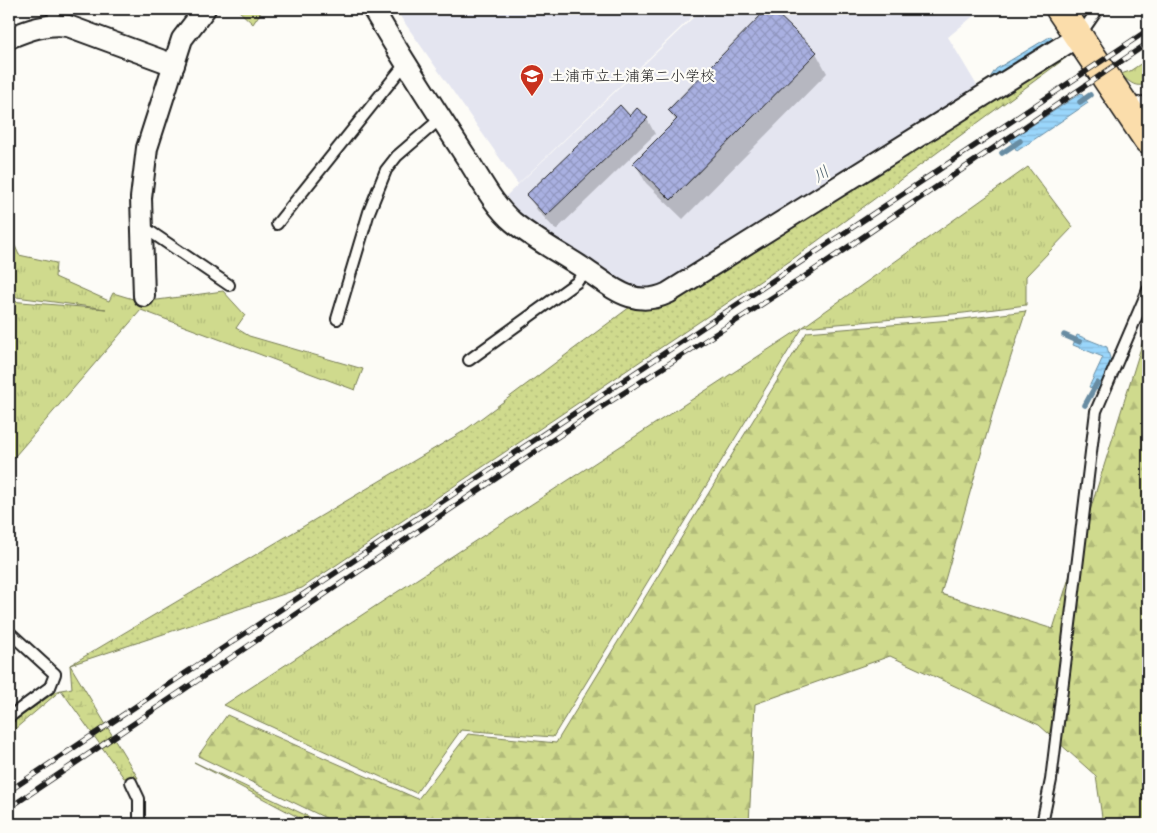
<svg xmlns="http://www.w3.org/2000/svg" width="1157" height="833" font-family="'Shantell Sans','Klee One',sans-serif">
  <defs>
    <pattern id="grass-tufts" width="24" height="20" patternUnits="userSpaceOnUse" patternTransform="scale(1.25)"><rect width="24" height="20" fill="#cfda8d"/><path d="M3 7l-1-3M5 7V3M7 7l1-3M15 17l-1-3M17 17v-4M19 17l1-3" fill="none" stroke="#b1ba79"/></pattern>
    <pattern id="forest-firs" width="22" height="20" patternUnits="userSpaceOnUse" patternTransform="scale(1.25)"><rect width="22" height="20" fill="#cfda8d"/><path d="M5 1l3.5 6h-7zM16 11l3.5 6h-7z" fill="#b1ba79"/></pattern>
    <pattern id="wetland-marsh" width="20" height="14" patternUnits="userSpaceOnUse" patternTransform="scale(1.25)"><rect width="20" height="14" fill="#cfda8d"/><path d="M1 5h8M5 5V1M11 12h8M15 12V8" fill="none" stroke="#b1ba79"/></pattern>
    <pattern id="garden-dots" width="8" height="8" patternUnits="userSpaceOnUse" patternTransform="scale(1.25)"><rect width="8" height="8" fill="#cfda8d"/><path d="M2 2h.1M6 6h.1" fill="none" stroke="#b1ba79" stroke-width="1.8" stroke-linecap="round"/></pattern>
    <pattern id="water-rules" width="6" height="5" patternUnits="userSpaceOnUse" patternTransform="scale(1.25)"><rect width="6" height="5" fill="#9ad6fb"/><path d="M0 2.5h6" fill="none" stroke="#84b7d7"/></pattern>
    <pattern id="building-cross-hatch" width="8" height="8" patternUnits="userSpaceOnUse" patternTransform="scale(1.25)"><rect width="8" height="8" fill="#a9b0e1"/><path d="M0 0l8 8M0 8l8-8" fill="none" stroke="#9197c0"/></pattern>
  </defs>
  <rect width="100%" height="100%" fill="#fdfcf7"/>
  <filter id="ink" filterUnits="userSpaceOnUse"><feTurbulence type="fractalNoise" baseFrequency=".02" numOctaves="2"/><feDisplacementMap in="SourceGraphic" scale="10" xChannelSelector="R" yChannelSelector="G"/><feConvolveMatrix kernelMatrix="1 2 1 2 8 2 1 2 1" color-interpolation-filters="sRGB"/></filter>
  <g filter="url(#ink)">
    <!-- built -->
    <g fill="#e4e5f0">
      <path d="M395,9H700L518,184Z"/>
      <path d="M702,9H982L948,37L979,89L666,288L641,290L627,284L531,223L518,213L506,196Z"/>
    </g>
    <!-- grass -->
    <g fill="url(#grass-tufts)" stroke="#767b54">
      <path d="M1148,59V82C1137,90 1129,82 1121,74L1130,71Z"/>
      <path d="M1028,167L1073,227L1026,276V305L964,313L803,327L553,737L461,730L416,793L224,705L803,327Z"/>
      <path d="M9,246H15L19,255L56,263L55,277L109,301L113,293L143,302L223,291L245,315L236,328L249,336L363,369L355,390L141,310L9,463V301L106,309L9,296Z"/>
      <path d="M61,690L9,734V725L55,692Z"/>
      <path d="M194,762L324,824H311Z"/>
    </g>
    <!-- forest -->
    <g fill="url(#forest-firs)" stroke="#767b54">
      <path d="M237,9H263L253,24Z"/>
      <path d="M1026,311L995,405L941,594L1053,629L1148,325V824H1103L1096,776L1039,725L890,656L755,704L749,824H338L198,756L227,715L418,799L468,734L556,743L807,332L963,319Z"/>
    </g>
    <!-- wetland -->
    <path fill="url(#wetland-marsh)" stroke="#767b54" d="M70,665L138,778H124L61,690L72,688Z"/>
    <!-- garden -->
    <path fill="url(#garden-dots)" stroke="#767b54" d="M1067,57L790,261L302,588L70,665L464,431L630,307L658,309L672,302Z"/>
    <!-- water -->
    <g fill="url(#water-rules)" stroke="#688ca2">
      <path d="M1051,36L1057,46L985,85L996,69Z"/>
      <path d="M1081,93L1088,103L1017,151L1010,140Z"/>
      <path d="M1077,335L1107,347L1112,366L1100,391L1089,387L1103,357L1073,345Z"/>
    </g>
    <!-- shadow -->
    <g fill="#0003">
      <path d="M769,9L816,53L827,73L683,219L646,183L635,163L676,121L669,111Z"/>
      <path d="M630,117L647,119L655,134L556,230L537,210L528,195Z"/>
    </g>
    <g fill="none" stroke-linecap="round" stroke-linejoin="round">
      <!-- stream -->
      <g stroke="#688ca2" stroke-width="5.5">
        <path d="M1080,102L1090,95"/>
        <path d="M1002,153L1020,141"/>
        <path d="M1064,335L1080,342"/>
        <path d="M1085,405L1097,383"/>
      </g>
    </g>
    <!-- building -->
    <g fill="url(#building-cross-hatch)" stroke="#1c1c1c">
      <path d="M767,9H772L817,52L671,200L633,163L677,119L668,110Z"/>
      <path d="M620,105L630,116L637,108L648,118L546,216L526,195Z"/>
    </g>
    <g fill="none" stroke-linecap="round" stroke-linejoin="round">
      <!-- service casing -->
      <g stroke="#1c1c1c" stroke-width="14">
        <g id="service">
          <path d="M53,9L55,24"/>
          <path d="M1080,35L1098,9"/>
          <path d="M277,224L405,64"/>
          <path d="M142,226L229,285"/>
          <path d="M337,319L369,212L386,170L397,156L440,119"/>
          <path d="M469,360L577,282L585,270"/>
          <path d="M9,632L55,674L50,687L9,717"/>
          <path d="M131,782L139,799V824"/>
          <path d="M1042,824L1051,780L1096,411L1148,290"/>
        </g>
      </g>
      <!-- minor casing -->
      <g stroke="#1c1c1c" stroke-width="24">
        <g id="minor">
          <path d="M373,9C402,59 434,108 466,157C480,178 493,205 513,222C535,240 562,254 586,270C613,288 634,309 668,293L1077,37"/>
          <path d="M9,38C28,30 47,23 68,26L174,65"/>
          <path d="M1130,115L1142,107L1148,108"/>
          <path d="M144,296L141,198L147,148L182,39L205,9"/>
        </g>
      </g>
      <!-- primary casing -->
      <g stroke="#1c1c1c" stroke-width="31">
        <path id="primary" d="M1060,9L1148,140"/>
      </g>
      <!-- service -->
      <use href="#service" stroke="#fdfcf7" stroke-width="10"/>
      <!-- minor -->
      <use href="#minor" stroke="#fdfcf7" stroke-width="20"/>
      <!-- primary -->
      <use href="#primary" stroke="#fbddab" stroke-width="28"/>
      <!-- rail casing -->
      <g stroke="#1c1c1c" stroke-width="5.5">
        <g id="rail">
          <path d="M9,791L1148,30"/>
          <path d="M9,808L600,408L801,279L1148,43"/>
        </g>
      </g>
      <!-- rail -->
      <use href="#rail" stroke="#fdfcf7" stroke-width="4" stroke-dasharray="11" stroke-linecap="butt"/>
    </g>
  </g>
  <!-- icons -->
  <defs>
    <g id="school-pin" transform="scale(1.25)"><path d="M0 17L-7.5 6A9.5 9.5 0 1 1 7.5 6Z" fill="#c8321e" stroke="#fdfcf7"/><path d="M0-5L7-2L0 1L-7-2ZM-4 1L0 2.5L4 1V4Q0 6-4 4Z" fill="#fff"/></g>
  </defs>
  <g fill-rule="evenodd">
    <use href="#school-pin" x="532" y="76"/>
  </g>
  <g text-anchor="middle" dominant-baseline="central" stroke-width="4.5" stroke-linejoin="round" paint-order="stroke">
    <!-- poi labels -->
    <g font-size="15" fill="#1c1c1c" stroke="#fdfcf7" text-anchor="start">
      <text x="550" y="76">土浦市立土浦第二小学校</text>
    </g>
    <!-- water labels -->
    <g font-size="16" font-style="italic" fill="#485d6a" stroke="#fdfcf7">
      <text transform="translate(821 174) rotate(-33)">川</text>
    </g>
  </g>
  <!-- margin -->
  <rect width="1157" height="833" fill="none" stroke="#fdfcf7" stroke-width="30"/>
  <rect x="15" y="15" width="1127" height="803" fill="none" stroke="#1c1c1c" stroke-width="2" filter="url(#ink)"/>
</svg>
